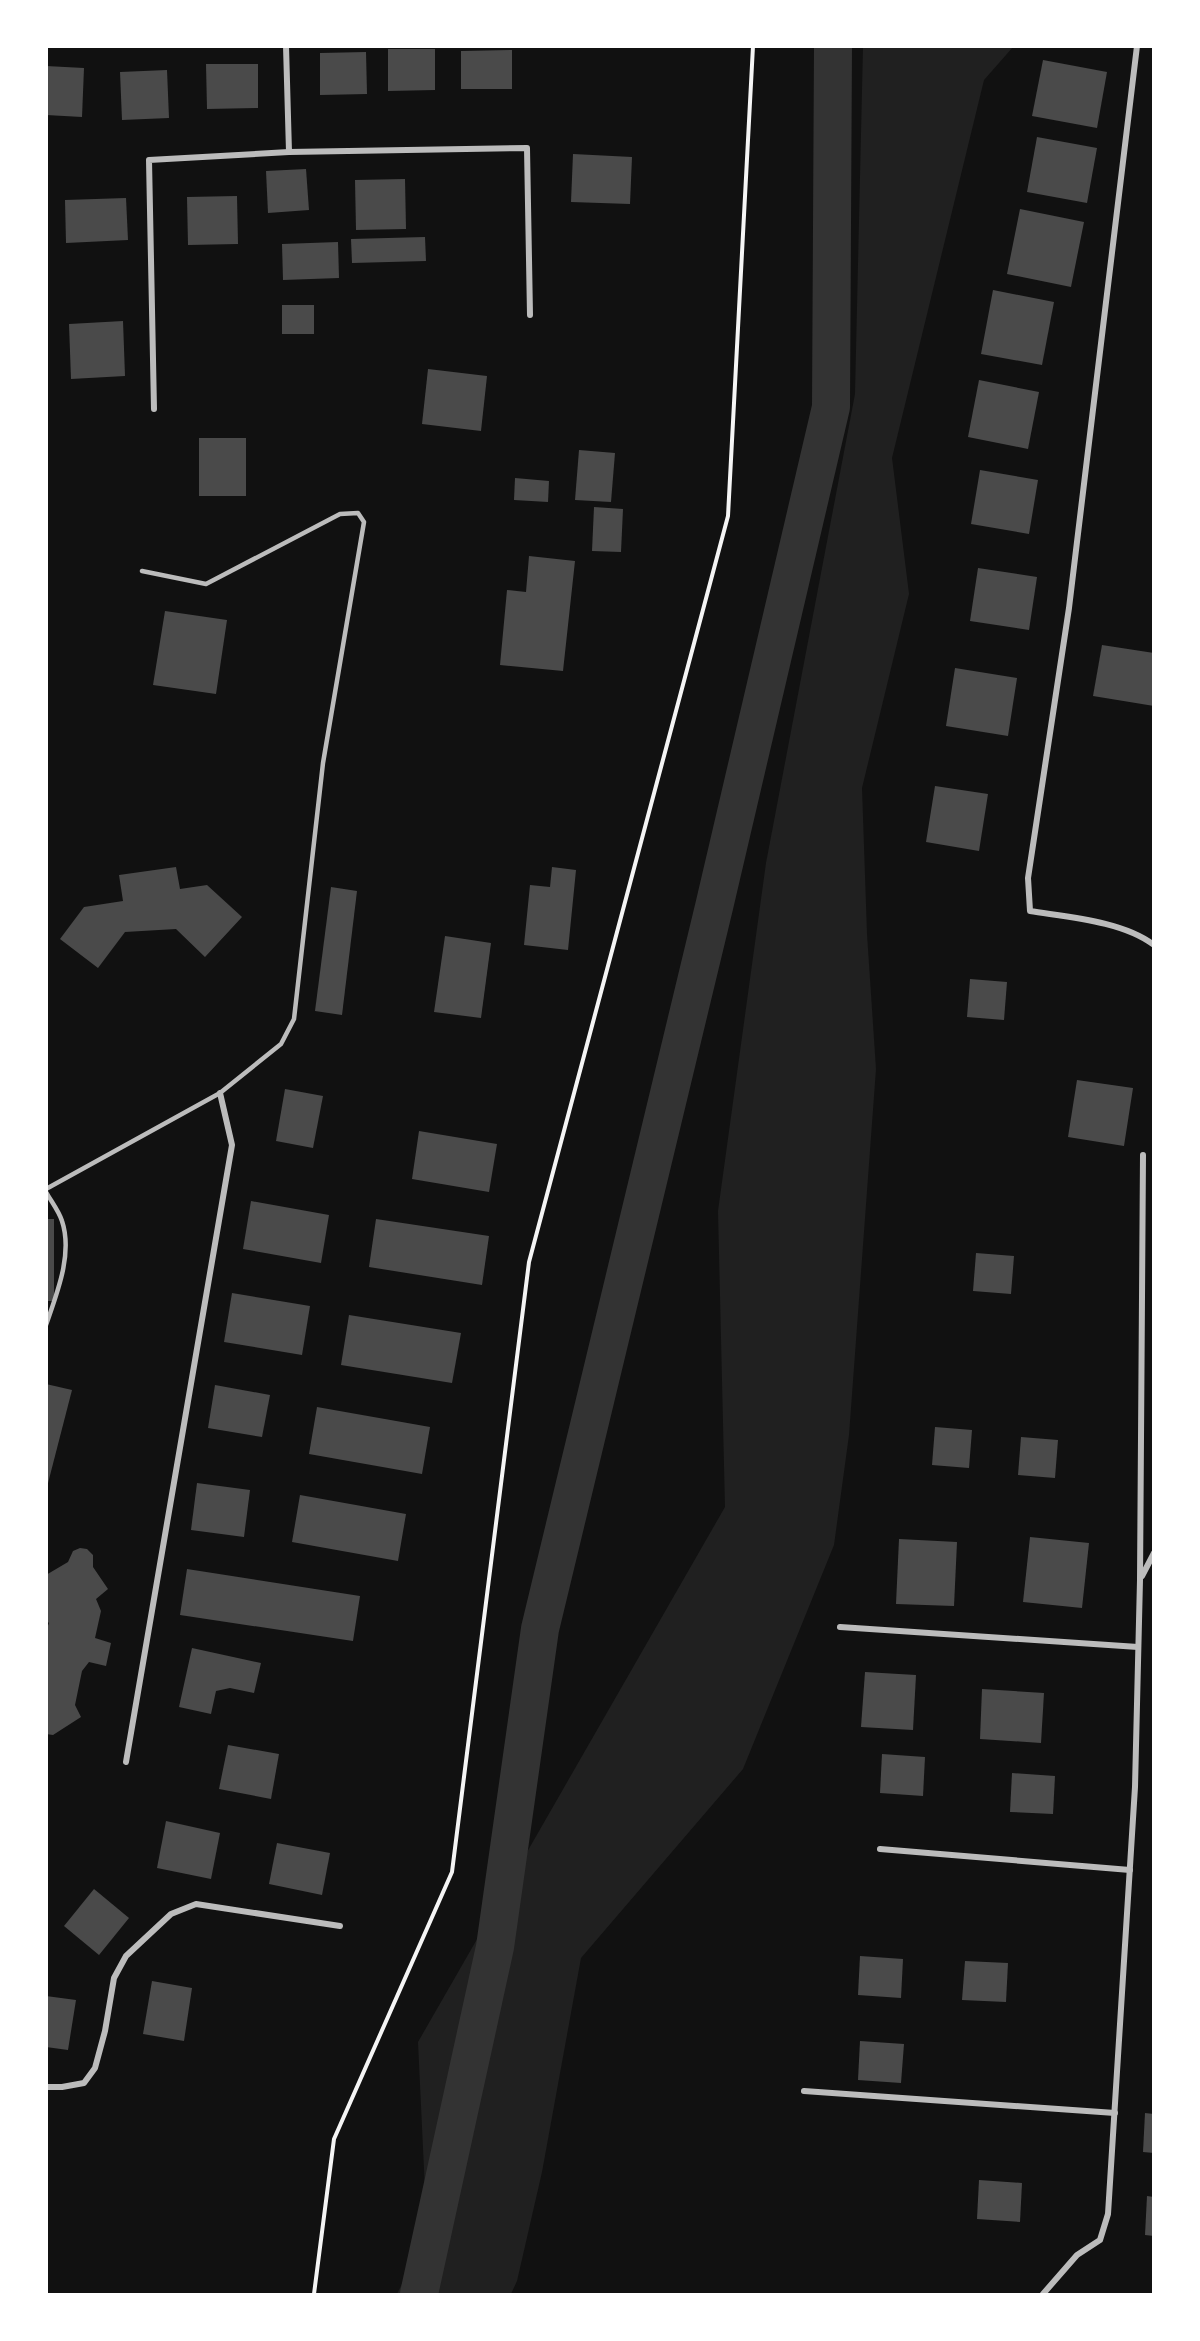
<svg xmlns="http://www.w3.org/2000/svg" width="1200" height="2341" font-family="'Roboto Condensed',sans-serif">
  <rect width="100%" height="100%" fill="#111"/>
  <!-- green -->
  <path fill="#202020" d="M863,47H1013L984,80L892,458L909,594L862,788L867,934L876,1069L849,1435L834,1545L743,1769L581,1958L542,2172L517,2281L511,2294H397L427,2233L418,2042L725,1507L718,1211L766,863L855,394Z"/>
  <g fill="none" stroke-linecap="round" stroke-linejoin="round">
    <!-- river -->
    <path stroke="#333" stroke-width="38" d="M419,2294L495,1947L540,1629L714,907L831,407L833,46"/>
  </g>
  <!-- building -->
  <g fill="#4a4a4a">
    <path d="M388,49H435V90L388,91Z"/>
    <path d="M512,50V89H461V51Z"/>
    <path d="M366,52L367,94L320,95V53Z"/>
    <path d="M1043,60L1107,72L1097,128L1032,116Z"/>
    <path d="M206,64H258V108L207,109Z"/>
    <path d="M46,66L84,68L82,117L46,115Z"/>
    <path d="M167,70L169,118L122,120L120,72Z"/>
    <path d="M1037,137L1097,148L1087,203L1027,192Z"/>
    <path d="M573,154L632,157L630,204L571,202Z"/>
    <path d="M306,169L309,210L268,213L266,171Z"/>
    <path d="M405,179L406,229L356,230L355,180Z"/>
    <path d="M237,196L238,244L188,245L187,197Z"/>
    <path d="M126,198L128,240L66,243L65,200Z"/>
    <path d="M1020,209L1084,222L1071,287L1007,274Z"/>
    <path d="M425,237L426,261L352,263L351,239Z"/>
    <path d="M338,242L339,278L283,280L282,244Z"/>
    <path d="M993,290L1054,302L1042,365L981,354Z"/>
    <rect x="282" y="305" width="32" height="29"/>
    <path d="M123,321L125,376L71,379L69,324Z"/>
    <path d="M428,369L487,376L481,431L422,424Z"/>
    <path d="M979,380L1039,392L1028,449L968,437Z"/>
    <rect x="199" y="438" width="47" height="58"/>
    <path d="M579,450L615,453L611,502L575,500Z"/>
    <path d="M980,470L1038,480L1029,534L971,524Z"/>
    <path d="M515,478L549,481L548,502L514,500Z"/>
    <path d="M594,507L623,509L621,552L592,551Z"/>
    <path d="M529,556L575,561L563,671L500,665L507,590L526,592Z"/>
    <path d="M978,568L1037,577L1029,630L970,621Z"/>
    <path d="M165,611L227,620L216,694L153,685Z"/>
    <path d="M1102,645L1154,653V706L1093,696Z"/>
    <path d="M955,668L1017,678L1008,736L946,726Z"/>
    <path d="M935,786L988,794L979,851L926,842Z"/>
    <path d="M176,867L180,889L207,885L242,917L205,957L176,929L125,932L98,968L60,939L84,907L123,901L119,875Z"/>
    <path d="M552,867L576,870L568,950L524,945L530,885L550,887Z"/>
    <path d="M331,887L357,891L342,1015L315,1011Z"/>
    <path d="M445,936L491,943L481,1018L434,1012Z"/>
    <path d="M970,979L1007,982L1004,1020L967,1017Z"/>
    <path d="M1077,1080L1133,1088L1124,1146L1068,1137Z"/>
    <path d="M285,1089L323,1096L313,1148L276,1141Z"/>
    <path d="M419,1131L497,1144L489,1192L412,1179Z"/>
    <path d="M251,1201L329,1215L321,1263L243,1249Z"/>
    <rect x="46" y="1219" width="8" height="82"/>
    <path d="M376,1219L489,1236L482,1285L369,1267Z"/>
    <path d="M976,1253L1014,1256L1011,1294L973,1291Z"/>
    <path d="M232,1293L310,1306L302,1355L224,1342Z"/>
    <path d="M349,1315L461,1333L452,1383L341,1365Z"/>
    <path d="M46,1384L72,1390L47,1487H46Z"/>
    <path d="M215,1385L270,1395L262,1437L208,1428Z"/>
    <path d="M317,1407L430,1427L422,1474L309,1454Z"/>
    <path d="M935,1427L972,1430L969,1468L932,1465Z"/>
    <path d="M1021,1437L1058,1440L1055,1478L1018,1475Z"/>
    <path d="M197,1483L250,1490L244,1537L191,1530Z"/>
    <path d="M300,1495L406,1514L398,1561L292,1542Z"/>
    <path d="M1030,1537L1089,1543L1082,1608L1023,1602Z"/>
    <path d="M899,1539L957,1542L954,1606L896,1604Z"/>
    <path d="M80,1548L87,1549L93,1555V1567L108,1589L96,1599L101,1611L95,1638L111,1643L106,1666L89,1662L82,1671L75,1705L81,1717L53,1735L46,1734V1631L49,1623L46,1620V1575L68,1562L73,1551Z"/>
    <path d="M187,1569L360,1596L353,1641L180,1615Z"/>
    <path d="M192,1648L261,1663L254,1693L230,1688L216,1691L211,1714L179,1707Z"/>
    <path d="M865,1672L916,1675L913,1730L861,1727Z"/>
    <path d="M982,1689L1044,1693L1041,1743L980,1739Z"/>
    <path d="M228,1745L279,1754L271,1799L219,1789Z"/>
    <path d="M882,1754L925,1757L923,1796L880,1793Z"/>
    <path d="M1012,1773L1055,1776L1053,1814L1010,1812Z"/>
    <path d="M166,1821L220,1833L211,1879L157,1868Z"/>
    <path d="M277,1843L330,1853L322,1895L269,1884Z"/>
    <path d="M94,1889L129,1918L99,1955L64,1926Z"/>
    <path d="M860,1956L903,1959L901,1998L858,1995Z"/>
    <path d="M965,1961L1008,1963L1006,2002L962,2000Z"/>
    <path d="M152,1981L192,1988L184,2041L143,2034Z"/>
    <path d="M46,1996L76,2000L68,2050L46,2047Z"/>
    <path d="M860,2041L904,2044L901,2083L858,2080Z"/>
    <path d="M1145,2113L1154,2114V2153L1143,2152Z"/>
    <path d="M979,2180L1022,2183L1020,2222L977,2219Z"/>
    <path d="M1147,2196L1154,2197V2236L1145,2235Z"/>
  </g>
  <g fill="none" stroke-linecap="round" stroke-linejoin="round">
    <!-- path -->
    <path stroke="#f5f5f5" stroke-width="4" d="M314,2294L334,2139L452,1872L529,1262L728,516L753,46"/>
    <!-- service -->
    <g stroke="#bcbcbc" stroke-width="4.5">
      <path d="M46,1189L220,1093L281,1044L294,1019L323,763L364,522L358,513L340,514L206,584L142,571"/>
      <path d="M46,1192C51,1201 59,1211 62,1221C73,1254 57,1293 46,1325"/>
    </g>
    <!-- minor -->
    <g stroke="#bcbcbc" stroke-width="6">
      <path d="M286,46L289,152L527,148L530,315"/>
      <path d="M1137,46L1069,608L1028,878L1030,911C1067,917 1123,921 1154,945"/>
      <path d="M154,409L149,160L289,152"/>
      <path d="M1142,1576L1154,1553"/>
      <path d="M840,1627L1138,1647"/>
      <path d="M126,1762L232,1145L220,1093"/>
      <path d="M880,1849L1130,1870"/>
      <path d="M46,2087H62L84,2083L95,2068L105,2031L114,1978L126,1956L171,1914L196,1904L340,1926"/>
      <path d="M804,2091L1115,2113"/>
      <path d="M1043,2294L1077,2255L1100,2240L1108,2214L1135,1787L1140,1580L1143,1155"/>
    </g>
  </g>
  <!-- border -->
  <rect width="1200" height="2341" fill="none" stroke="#ffffff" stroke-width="96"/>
</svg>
